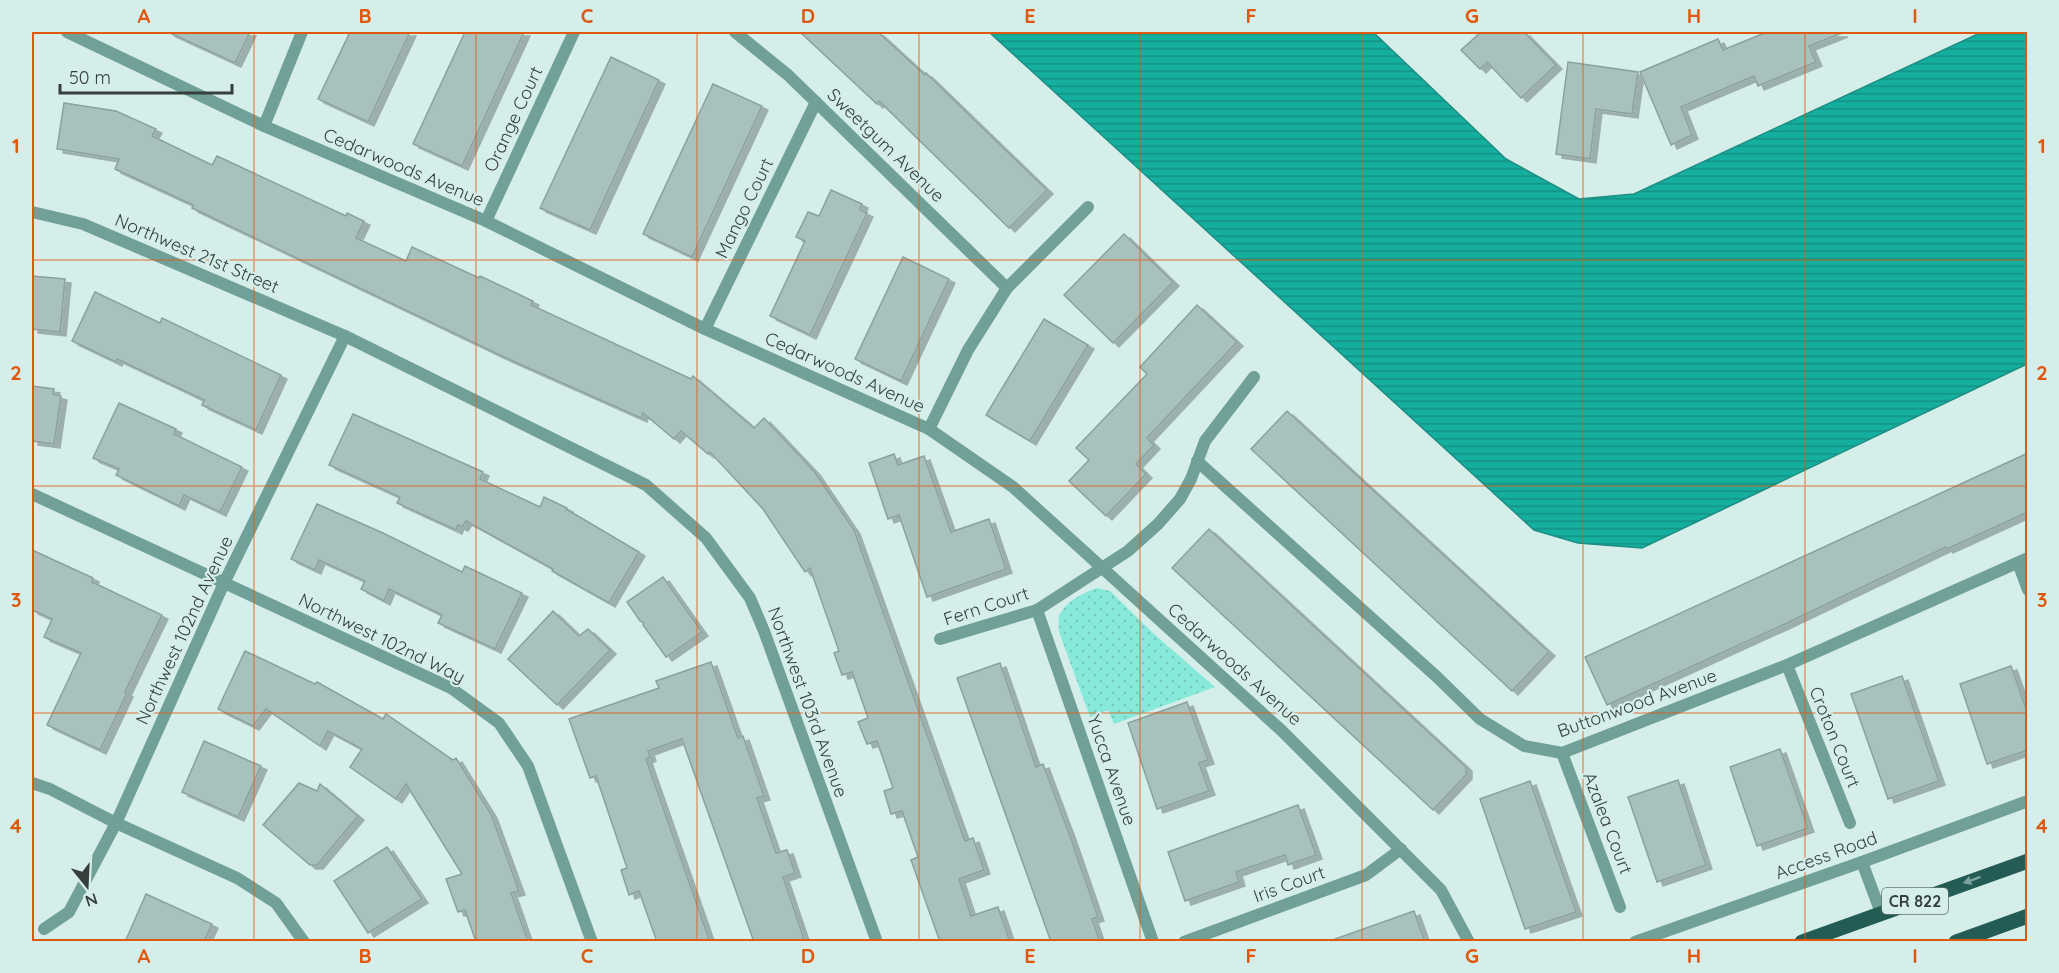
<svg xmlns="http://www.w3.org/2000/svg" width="2059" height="973" font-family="Quicksand,sans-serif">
  <defs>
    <pattern id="park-dots" width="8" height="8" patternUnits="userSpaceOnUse" patternTransform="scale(1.5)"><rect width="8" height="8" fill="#87e9da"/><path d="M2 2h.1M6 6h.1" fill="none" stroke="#75c9bc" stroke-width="1.8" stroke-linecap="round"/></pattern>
    <pattern id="water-rules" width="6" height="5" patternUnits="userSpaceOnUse" patternTransform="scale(1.5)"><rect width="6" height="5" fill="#14af9f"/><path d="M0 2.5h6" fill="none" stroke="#139083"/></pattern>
    <filter id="shadow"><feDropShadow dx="6" dy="4" stdDeviation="0" flood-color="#0004"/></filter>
  </defs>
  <rect width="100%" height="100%" fill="#d5eee9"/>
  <!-- park -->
  <path fill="url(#park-dots)" d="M1097,588L1110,591L1154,634L1215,687L1114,724L1108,710L1090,717L1059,632C1059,628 1058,621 1059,617C1064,602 1083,593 1097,588Z"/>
  <!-- water -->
  <path fill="url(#water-rules)" stroke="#1e8d82" stroke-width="1.5" d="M989,32H1373L1506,159L1579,199L1634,194L1982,32H2027V364L1642,548L1578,543L1534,530Z"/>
  <!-- building -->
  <g fill="#a9c1bd" stroke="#8aa19d" stroke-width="1.5" filter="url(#shadow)">
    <path d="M168,32H250L235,63Z"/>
    <path d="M350,32H410L368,122L318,99Z"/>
    <path d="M465,32H524L462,166L413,144Z"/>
    <path d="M800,32H878L925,75L926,73L1047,190L1009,228L879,101L877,104Z"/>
    <path d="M1481,32H1524L1556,65L1521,98L1487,62L1480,69L1461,50Z"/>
    <path d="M1767,32L1842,33L1809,46L1816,62L1758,86L1754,76L1681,107L1692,135L1671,145L1640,72L1718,39L1723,50Z"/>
    <path d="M611,57L659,80L590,230L540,208Z"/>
    <path d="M1568,62L1638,72L1632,114L1596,109L1590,159L1556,154Z"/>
    <path d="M713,84L762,106L692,257L643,234Z"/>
    <path d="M64,103L116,111L156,129L152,136L212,165L217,156L346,216L347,213L364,221L356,238L406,261L412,247L479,278L480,276L533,301L531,305L691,379L693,376L754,428L764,418L814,471L854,530L965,841L973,838L984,870L959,879L971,916L998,907L1010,942H940L911,860L918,857L902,811L891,814L884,791L893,788L877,741L867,744L858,722L868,718L852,672L842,675L834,653L839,651L810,568L805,572L763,509L710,452L708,454L681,431L674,439L643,413L641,418L506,358L192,208L193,205L115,169L119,159L57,149Z"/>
    <path d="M831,190L862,204L860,210L867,213L810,335L770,316L805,241L796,237L808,212L819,216Z"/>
    <path d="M1124,234L1173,282L1113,343L1064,295Z"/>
    <path d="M903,257L949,279L901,381L855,359Z"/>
    <path d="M32,276L65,279L60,332L32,329Z"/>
    <path d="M95,292L160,323L162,318L281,375L256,430L202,405L204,400L117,359L116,362L72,341Z"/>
    <path d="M1197,305L1237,342L1147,438L1154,445L1136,464L1146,474L1106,516L1069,481L1089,460L1076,448L1147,374L1140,367Z"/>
    <path d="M1044,319L1088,345L1030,441L986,415Z"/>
    <path d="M32,386L54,389L53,394L61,396L54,444L32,441Z"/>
    <path d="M119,403L176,429L174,434L242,467L220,512L184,495L179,506L116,475L119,469L93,458Z"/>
    <path d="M1287,411L1549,652L1512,691L1251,449Z"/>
    <path d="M353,414L483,472L480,479L540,507L544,497L567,508L566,509L639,552L609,603L552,571L553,569L466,521L462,527L458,525L456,530L397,503L400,497L329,465Z"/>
    <path d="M2028,453V512L1947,549L1946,547L1785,624L1607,705L1585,657Z"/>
    <path d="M894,454L898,465L924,456L951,532L989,519L1006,569L927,597L899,515L888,519L869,463Z"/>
    <path d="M317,504L383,533L462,572L465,566L522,593L495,649L438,623L442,615L389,589L384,601L361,589L365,581L319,560L315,570L291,559Z"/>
    <path d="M1209,529L1466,767V775L1433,810L1172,568Z"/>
    <path d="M32,550L93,578L92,582L162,615L125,692L127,693L100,750L47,725L81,653L44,637L52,619L32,610Z"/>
    <path d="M663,577L702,632L666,657L643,625L644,623L640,621L627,602Z"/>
    <path d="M553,611L579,636L588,629L610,650L557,705L508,659Z"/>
    <path d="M245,651L315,684L317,682L383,719L386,714L453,760L456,758L491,814L519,891L511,893L528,942H476L465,910L458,912L446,879L462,874L406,784L396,799L350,767L362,749L328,731L320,746L266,709L253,726L218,709Z"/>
    <path d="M711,662L738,738L743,736L764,796L757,798L776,853L787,850L795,873L783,877L805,942H754L682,739L648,751L650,757L646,759L710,942H657L639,891L629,895L621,870L627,868L596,776L590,778L569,719L659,688L656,681Z"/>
    <path d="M1000,663L1036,767L1043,764L1070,836L1098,917L1092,919L1100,942H1051L957,678Z"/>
    <path d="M2011,666L2028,714V750L1987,764L1960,684Z"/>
    <path d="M1902,676L1939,781L1888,799L1851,694Z"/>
    <path d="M1187,702L1208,760L1199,763L1209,791L1157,809L1128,723Z"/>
    <path d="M204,741L261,766L238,817L182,792Z"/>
    <path d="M1780,749L1808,828L1757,846L1730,767Z"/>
    <path d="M1678,780L1706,865L1657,882L1628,797Z"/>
    <path d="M1530,781L1576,912L1525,929L1480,799Z"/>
    <path d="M299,783L317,791L320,784L358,816L317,865H310L263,825Z"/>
    <path d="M1298,805L1316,855L1288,865L1285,855L1236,872L1239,882L1185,901L1168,852Z"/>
    <path d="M387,847L422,899L368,933L334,881Z"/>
    <path d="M146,894L212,924L204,942H125Z"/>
    <path d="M1414,911L1425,942H1335V939Z"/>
  </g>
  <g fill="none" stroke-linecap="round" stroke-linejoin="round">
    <!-- minor -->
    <g stroke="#70a098" stroke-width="12">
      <path d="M67,32L264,126L486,221L705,329L929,429L1013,487L1281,730L1441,890L1469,942"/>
      <path d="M735,32L788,75L1007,288"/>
      <path d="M264,126L302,32"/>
      <path d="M32,212L83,224L345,336L646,485L706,538L750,598L764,631L877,942"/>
      <path d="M486,221L574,32"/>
      <path d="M705,329L816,102"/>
      <path d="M929,429L968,350L1007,288L1088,207"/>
      <path d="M1197,461L1437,677L1480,719L1524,746L1562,753L1787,665L2028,558"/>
      <path d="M32,494L451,688L499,723L528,766L592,942"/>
      <path d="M2018,563L2028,590"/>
      <path d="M1037,610L1153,942"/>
      <path d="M940,639L1037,610L1128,551L1158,524L1180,499L1191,479L1205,441L1254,377"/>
      <path d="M1787,665L1850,823"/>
      <path d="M1562,753L1620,907"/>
      <path d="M32,783L50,789L116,823L237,878L276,903L304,942"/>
      <path d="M1862,862L1881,913"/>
      <path d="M44,929L69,912L116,823L224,583L345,336"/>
      <path d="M1184,942L1366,875L1401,849"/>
      <path d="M1635,942L1862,862L2028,801"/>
    </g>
    <!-- primary -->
    <g stroke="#245c55" stroke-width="15">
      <path d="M1802,942L2028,861"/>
      <path d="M1956,942L2028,916"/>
    </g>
  </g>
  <!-- one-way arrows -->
  <defs><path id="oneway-solid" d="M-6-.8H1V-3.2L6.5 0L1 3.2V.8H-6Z" transform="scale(1.5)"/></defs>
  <use fill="#7ca59f" href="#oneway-solid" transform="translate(1972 880) rotate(160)"/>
  <!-- grid -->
  <path fill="none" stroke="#df580e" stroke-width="1.5" stroke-opacity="0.55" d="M254,32V942M476,32V942M697,32V942M919,32V942M1140,32V942M1362,32V942M1583,32V942M1805,32V942M32,260H2028M32,486H2028M32,713H2028"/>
  <g text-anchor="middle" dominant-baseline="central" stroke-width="4.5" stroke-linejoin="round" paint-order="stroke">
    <!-- shield labels -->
    <rect fill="#d5eee9" stroke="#657471" stroke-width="1.5" x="1882" y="888" width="66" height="26" rx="4.5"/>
    <g font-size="16" font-weight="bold" fill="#353f3d">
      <text x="1915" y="901">CR 822</text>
    </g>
    <!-- street labels -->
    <g font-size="18" fill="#353f3d" stroke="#d5eee9">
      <text transform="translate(513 119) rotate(-65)">Orange Court</text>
      <text transform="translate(886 145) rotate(44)">Sweetgum Avenue</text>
      <text transform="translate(404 167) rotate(23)">Cedarwoods Avenue</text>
      <text transform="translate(744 208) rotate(-64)">Mango Court</text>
      <text transform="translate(197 253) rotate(23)">Northwest 21st Street</text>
      <text transform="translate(845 372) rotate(24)">Cedarwoods Avenue</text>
      <text transform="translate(986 606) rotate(-18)">Fern Court</text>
      <text transform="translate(184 630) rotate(-65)">Northwest 102nd Avenue</text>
      <text transform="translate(382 638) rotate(26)">Northwest 102nd Way</text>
      <text transform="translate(1235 664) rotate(42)">Cedarwoods Avenue</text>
      <text transform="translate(808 702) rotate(70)">Northwest 103rd Avenue</text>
      <text transform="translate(1637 703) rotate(-20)">Buttonwood Avenue</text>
      <text transform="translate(1835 737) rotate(68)">Croton Court</text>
      <text transform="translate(1112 770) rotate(71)">Yucca Avenue</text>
      <text transform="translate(1608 823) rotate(69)">Azalea Court</text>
      <text transform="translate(1826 855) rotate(-20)">Access Road</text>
      <text transform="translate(1289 884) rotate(-20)">Iris Court</text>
    </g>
  </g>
  <!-- border -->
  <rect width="2059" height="973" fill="none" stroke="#d5eee9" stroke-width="66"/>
  <!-- north arrow -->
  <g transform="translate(87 886) rotate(162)" stroke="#d5eee9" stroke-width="4.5" paint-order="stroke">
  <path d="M0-4.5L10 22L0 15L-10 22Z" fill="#353f3d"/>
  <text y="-9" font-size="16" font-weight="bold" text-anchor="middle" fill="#353f3d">N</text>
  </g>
  <!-- scale -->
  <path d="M60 84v9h172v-9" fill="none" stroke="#353f3d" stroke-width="3"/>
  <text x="69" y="84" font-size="18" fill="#353f3d" stroke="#d5eee9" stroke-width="4.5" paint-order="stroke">50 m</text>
  <rect x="33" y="33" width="1993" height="907" fill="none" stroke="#df580e" stroke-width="2"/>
  <g font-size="20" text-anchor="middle" font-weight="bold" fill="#df580e">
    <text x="144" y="23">A</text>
    <text x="365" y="23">B</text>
    <text x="587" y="23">C</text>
    <text x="808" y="23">D</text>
    <text x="1030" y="23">E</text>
    <text x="1251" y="23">F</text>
    <text x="1472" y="23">G</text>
    <text x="1694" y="23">H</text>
    <text x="1915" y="23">I</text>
    <text x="16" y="153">1</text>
    <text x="2042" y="153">1</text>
    <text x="16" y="380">2</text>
    <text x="2042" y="380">2</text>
    <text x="16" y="607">3</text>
    <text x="2042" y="607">3</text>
    <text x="16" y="833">4</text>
    <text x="2042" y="833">4</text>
    <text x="144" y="963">A</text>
    <text x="365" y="963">B</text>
    <text x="587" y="963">C</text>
    <text x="808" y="963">D</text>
    <text x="1030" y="963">E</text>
    <text x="1251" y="963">F</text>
    <text x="1472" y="963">G</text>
    <text x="1694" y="963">H</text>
    <text x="1915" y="963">I</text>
  </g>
</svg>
